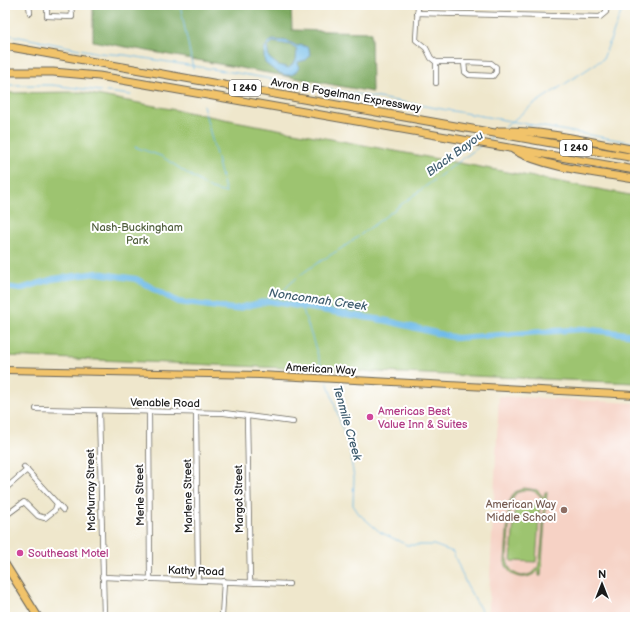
<svg xmlns="http://www.w3.org/2000/svg" width="640" height="622" font-family="'Balsamiq Sans',sans-serif">
  <rect width="100%" height="100%" fill="#fff"/>
  <filter id="ink" filterUnits="userSpaceOnUse"><feTurbulence type="fractalNoise" baseFrequency=".025" numOctaves="2"/><feDisplacementMap in="SourceGraphic" scale="8" xChannelSelector="R" yChannelSelector="G"/><feConvolveMatrix kernelMatrix="1 2 1 2 8 2 1 2 1" color-interpolation-filters="sRGB"/></filter>
  <filter id="wash" filterUnits="userSpaceOnUse"><feTurbulence type="fractalNoise" baseFrequency=".012" numOctaves="4" result="noise"/><feDisplacementMap in="SourceGraphic" scale="16" xChannelSelector="R" yChannelSelector="G"/><feGaussianBlur stdDeviation="0.9" result="paint"/><feColorMatrix in="noise" values="0 0 0 0 0 0 0 0 0 0 0 0 0 0 0 0 0 1.4 0 .05"/><feComposite in="paint" operator="in"/></filter>
  <g filter="url(#wash)">
    <rect width="100%" height="100%" fill="#efe7cc"/>
    <!-- built -->
    <path fill="#f6d2c5" d="M499,396L635,403V617H488Z"/>
    <!-- green -->
    <g fill="#9dc46f" stroke="#5c7046" fill-rule="evenodd">
      <path d="M80,92L635,196V383L5,356V93Z"/>
      <path d="M524,488L537,490L544,498L545,492H547L541,576H539V570C527,582 509,579 505,562L509,502L515,492ZM526,490C534,490 540,493 543,501C545,507 541,561 538,567C535,573 529,575 522,576C512,574 507,567 507,557L511,502L516,493Z"/>
      <path d="M515,503L540,505L536,562L511,561Z"/>
    </g>
    <!-- forest -->
    <path fill="#7eaa62" stroke="#4d633f" d="M93,5H291L292,30L371,32L372,92L93,41Z"/>
    <!-- water -->
    <path fill="#70bbe9" stroke="#466c82" fill-rule="evenodd" d="M273,40L288,41L297,46L302,45L309,48L310,56L306,60L298,62L299,68C290,83 275,71 265,63C263,54 263,44 273,40ZM273,42L290,45L297,50L296,60L289,68L278,65L269,58L267,47Z"/>
    <g fill="none" stroke-linecap="round" stroke-linejoin="round">
      <!-- stream -->
      <g stroke="#70bbe9" stroke-width="1">
        <path d="M180,5L193,68"/>
        <path d="M5,34L99,53L125,55L237,73L635,143"/>
        <path d="M5,85H52L131,95"/>
        <path d="M504,128L531,106L603,59L624,5"/>
        <path d="M486,141L493,136"/>
        <path d="M135,147L161,156L211,189L226,193L203,105"/>
        <path d="M275,302C293,274 321,262 348,244C392,212 436,178 480,146"/>
        <path d="M302,307L325,377"/>
        <path d="M327,381L350,452L354,478L353,505L359,514L380,532L407,545H434L453,552L467,586L482,612V617"/>
      </g>
      <!-- river -->
      <path stroke="#70bbe9" stroke-width="6" d="M5,287L20,289L53,279L97,273L136,279L178,302L234,309L268,301L388,321L456,338L584,329L635,335"/>
    </g>
  </g>
  <g filter="url(#ink)">
    <g fill="none" stroke-linecap="round" stroke-linejoin="round">
      <!-- minor casing -->
      <g stroke="#66635a" stroke-width="6">
        <g id="minor">
          <path d="M29,5L30,13"/>
          <path d="M47,5V16L72,17L71,5"/>
          <path d="M418,5L416,40L426,48L431,58L436,62V83"/>
          <path d="M417,13L600,17L606,12L607,5"/>
          <path d="M436,62H464"/>
          <path d="M464,62L491,63L496,67V72L493,76L469,75L465,72Z"/>
          <path d="M36,409L224,413L293,422"/>
          <path d="M99,411L104,617"/>
          <path d="M149,411L150,578"/>
          <path d="M196,412L198,580"/>
          <path d="M247,416L250,582"/>
          <path d="M24,467L63,510"/>
          <path d="M5,489L27,470"/>
          <path d="M5,516L24,502L38,516L45,518L55,510L57,504"/>
          <path d="M102,577L289,584"/>
          <path d="M222,617L224,581"/>
        </g>
      </g>
      <!-- major casing -->
      <g stroke="#66635a" stroke-width="8">
        <path id="major" d="M5,370L260,375L635,395"/>
      </g>
      <!-- highway casing -->
      <g stroke="#66635a" stroke-width="9">
        <g id="highway">
          <path d="M5,46L635,158"/>
          <path d="M5,72H53L99,76L635,170"/>
          <path d="M499,131C542,130 592,142 635,150"/>
          <path d="M514,150C545,168 599,173 635,179"/>
          <path d="M5,564L38,617"/>
        </g>
      </g>
      <!-- minor -->
      <use href="#minor" stroke="#fff" stroke-width="4.5"/>
      <!-- major -->
      <use href="#major" stroke="#f1c36a" stroke-width="6"/>
      <!-- highway -->
      <use href="#highway" stroke="#f1c36a" stroke-width="7"/>
    </g>
  </g>
  <!-- markers -->
  <g fill="#d1479c" stroke="#fff" stroke-width="1.5">
    <circle cx="370" cy="417" r="4"/>
    <circle cx="20" cy="553" r="4"/>
  </g>
  <circle fill="#8d6e63" stroke="#fff" stroke-width="1.5" cx="564" cy="510" r="4"/>
  <g text-anchor="middle" dominant-baseline="central" stroke-width="4" stroke-linejoin="round" paint-order="stroke">
    <!-- shield labels -->
    <g fill="#fff" stroke="#606060" stroke-width="1">
      <rect x="229" y="80" width="32" height="16" rx="3"/>
      <rect x="560" y="140" width="32" height="16" rx="3"/>
    </g>
    <g font-size="10" font-weight="bold" fill="#1c1c1c">
      <text x="245" y="88">I 240</text>
      <text x="576" y="148">I 240</text>
    </g>
    <!-- street labels -->
    <g font-size="11" fill="#1c1c1c" stroke="#fff">
      <text transform="translate(346 95) rotate(10)">Avron B Fogelman Expressway</text>
      <text transform="translate(321 369) rotate(3)">American Way</text>
      <text transform="translate(165 403) rotate(1)">Venable Road</text>
      <text transform="translate(91 490) rotate(-91)">McMurray Street</text>
      <text transform="translate(140 495) rotate(-91)">Merle Street</text>
      <text transform="translate(188 496) rotate(-91)">Marlene Street</text>
      <text transform="translate(239 499) rotate(-91)">Margot Street</text>
      <text transform="translate(196 571) rotate(2)">Kathy Road</text>
    </g>
    <!-- park labels -->
    <g font-size="11" fill="#505f3d" stroke="#fff">
      <text x="137" y="227">Nash-Buckingham<tspan x="137" dy="13">Park</tspan></text>
    </g>
    <!-- hotel labels -->
    <g font-size="11" fill="#b23c85" stroke="#fff" text-anchor="start">
      <text x="378" y="411">Americas Best<tspan x="378" dy="13">Value Inn &amp; Suites</tspan></text>
      <text x="28" y="553">Southeast Motel</text>
    </g>
    <!-- education labels -->
    <g font-size="11" fill="#785e54" stroke="#fff" text-anchor="end">
      <text x="556" y="504">American Way<tspan x="556" dy="13">Middle School</tspan></text>
    </g>
    <!-- water labels -->
    <g font-size="12" font-style="italic" fill="#3e5c6e" stroke="#fff">
      <text transform="translate(455 154) rotate(-36)">Black Bayou</text>
      <text transform="translate(318 300) rotate(8)">Nonconnah Creek</text>
      <text transform="translate(347 423) rotate(74)">Tenmile Creek</text>
    </g>
  </g>
  <!-- margin -->
  <rect width="640" height="622" fill="none" stroke="#fff" stroke-width="20"/>
  <!-- north arrow -->
  <g transform="translate(602 584)" stroke="#ffffff" stroke-width="3" paint-order="stroke">
  <path d="M0-3L7 15L0 10L-7 15Z" fill="#1c1c1c"/>
  <text y="-6" font-size="11" font-weight="bold" text-anchor="middle" fill="#1c1c1c">N</text>
  </g>
</svg>
